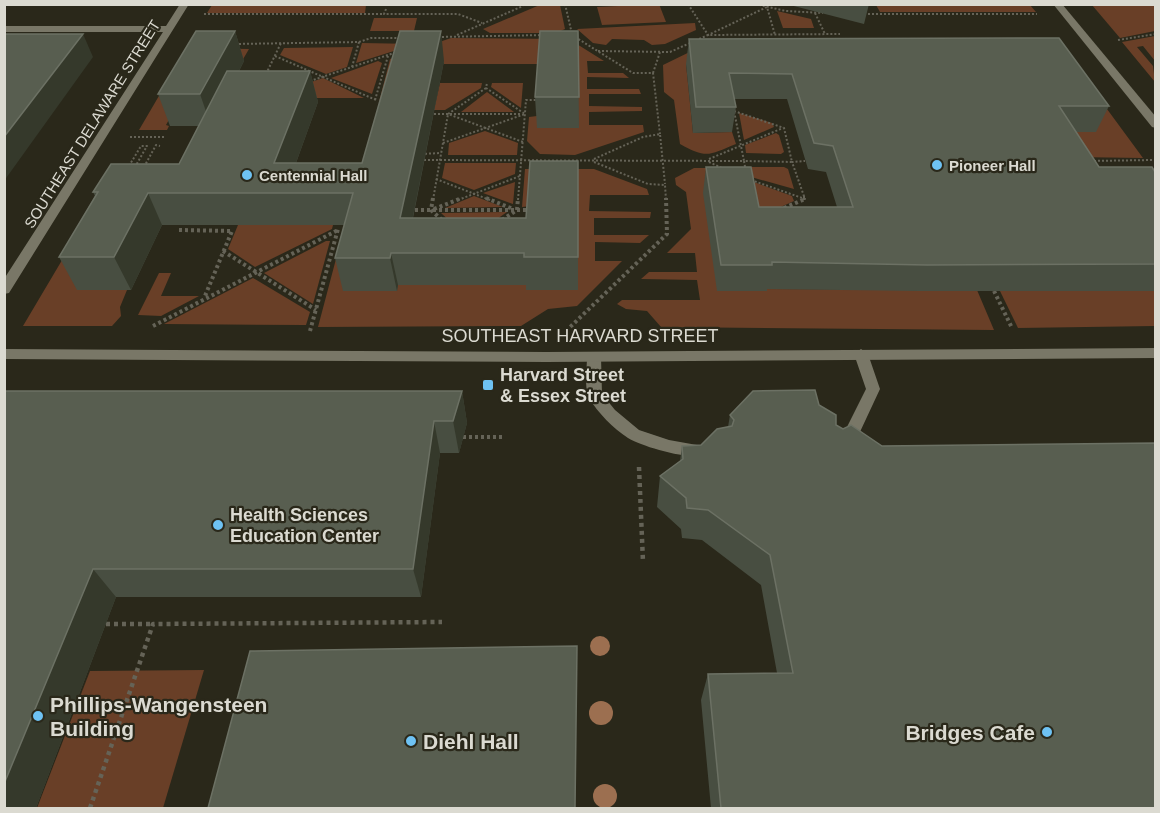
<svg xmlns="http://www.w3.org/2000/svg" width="1160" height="813" font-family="Arial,sans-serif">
  <rect width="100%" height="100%" fill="#2a281a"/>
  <!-- green -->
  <g fill="#693f27">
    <path d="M542,4L560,5L565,29L556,33H490L483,29Z"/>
    <path d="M659,4L666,22L602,25L597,7Z"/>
    <path d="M212,5V4L366,5L365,13H207Z"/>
    <path d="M1030,5L1036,12H880L876,5Z"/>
    <path d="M1092,5H1155V31L1120,38Z"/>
    <path d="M777,11L811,19L814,28H783Z"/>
    <path d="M374,18H417L414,31H370Z"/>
    <path d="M695,23L696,30L665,44L652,45L644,40L612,39L606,45L593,43L577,29Z"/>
    <path d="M1155,36V61L1143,46L1137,47L1153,66L1155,82L1122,42Z"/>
    <path d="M451,38L562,39L572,41L604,61H587L588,73H623L629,78L587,77V89H639L641,94H589V106L642,107V111L589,112V125H643L644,132L575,155L540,154L527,141L529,117L537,116L540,64H444V62L395,102H379L390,59Z"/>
    <path d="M724,39H733L737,55H758L755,39H764L768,55H790L785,39H790L797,62L686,64L693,133L732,132L736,144C709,155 707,159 680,144L674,100L664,92L663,65L704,45L706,55H727Z"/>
    <path d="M1057,41L1143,158L1072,157L1056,132L1095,131Z"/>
    <path d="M362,43L416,44L356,63Z"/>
    <path d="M353,47L347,67L326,74L280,55L284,48Z"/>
    <path d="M187,48L249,49L242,61L178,103L166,125L169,126L167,130H139Z"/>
    <path d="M378,61L382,63L372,94L331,78Z"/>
    <path d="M323,78L364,98H280L282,92Z"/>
    <path d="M440,83H482L481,88L445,110H434Z"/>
    <path d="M492,83H523L521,108L491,87Z"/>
    <path d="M487,92L514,112H461Z"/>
    <path d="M739,113L772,123L774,127L744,140Z"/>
    <path d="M485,131L518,143L517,155H448L449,143Z"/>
    <path d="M776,133L779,135L784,152L781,154L746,153L745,145Z"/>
    <path d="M445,163H516L515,174L474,190L442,178Z"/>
    <path d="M750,167H784L788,169L794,189L751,177Z"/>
    <path d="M694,168H712L766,289L977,290L994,330L661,327L647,311L626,309L617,304L622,300H700L697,280L641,279L649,272H697L695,253H667L691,229L686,192L676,185L675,178Z"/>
    <path d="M525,169H594L647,189L649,195H590L589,211L651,212L650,218H594V235H649L640,243L595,242V261H622L577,306L548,309L521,326L318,327L345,225L396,291L398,285H526L527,290H577L531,206L522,207Z"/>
    <path d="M515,182L513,204L483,193Z"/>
    <path d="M754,182L792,196L794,201L763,215L759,213Z"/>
    <path d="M103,191L78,289L127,290L120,307L121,316L112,326H23Z"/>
    <path d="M474,196L503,207L445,208Z"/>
    <path d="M507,212L469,239L441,213Z"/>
    <path d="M238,225H333L332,229L255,267L228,249Z"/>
    <path d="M326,241H330L313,304L264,273Z"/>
    <path d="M159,273H171L161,296H199L161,316L138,315Z"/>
    <path d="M253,278L310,312L306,325L164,324Z"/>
    <path d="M1000,291H1155V326L1018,328Z"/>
    <path d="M204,670L163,808H37L90,671Z"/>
  </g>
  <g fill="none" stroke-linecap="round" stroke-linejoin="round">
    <!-- path-far2 -->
    <g stroke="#656357" stroke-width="2" stroke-dasharray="2 2" stroke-linecap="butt">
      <path d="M565,4L572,34"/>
      <path d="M688,4L708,35L767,7L775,35"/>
      <path d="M755,4L786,11L823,13"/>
      <path d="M386,9L384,14H458L482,23"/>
      <path d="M815,13L825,34"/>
      <path d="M204,14H384"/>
      <path d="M864,14H1037"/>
      <path d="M457,35L523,6"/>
      <path d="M438,37L545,35"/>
      <path d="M575,37L633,73H653L660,134"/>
      <path d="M1118,40L1156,34"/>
      <path d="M235,44L359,42L371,38H401"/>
      <path d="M598,51L670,52L708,35L840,34"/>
      <path d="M275,56L376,100"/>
      <path d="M352,67L359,42"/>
      <path d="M653,73L660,52"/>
      <path d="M266,74L281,43"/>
      <path d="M310,81L397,52"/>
      <path d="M486,88L448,114L523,142"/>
      <path d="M375,100L388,56"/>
      <path d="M734,111L784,128L792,162L744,161Z"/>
      <path d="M434,114H521"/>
      <path d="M130,137H165"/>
      <path d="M443,143L525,114L486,88L487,83"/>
      <path d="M421,154L441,153"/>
      <path d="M594,159L643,137L660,134L665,184"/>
      <path d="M709,159L783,128"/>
      <path d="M420,160L744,161"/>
      <path d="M744,161L746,172"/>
      <path d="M1090,161L1152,160"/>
      <path d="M594,162L648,184L665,185L666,200"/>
      <path d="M709,162L724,169"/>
      <path d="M129,166L141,146H147L135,167"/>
      <path d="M144,167L156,145L160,146"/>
      <path d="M436,179L490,200"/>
      <path d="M751,180L805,199L792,162L805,161"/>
      <path d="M433,200L448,114"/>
      <path d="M458,200L520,176"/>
      <path d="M518,200L526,100H538"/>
    </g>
    <!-- path-far1 -->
    <g stroke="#656357" stroke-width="4" stroke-dasharray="3 3" stroke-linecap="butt">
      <path d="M433,198L431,210L443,221"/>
      <path d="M486,198L513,209"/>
      <path d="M803,198H805"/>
      <path d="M784,208L805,199"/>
      <path d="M434,209L462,198"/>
      <path d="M415,210H530"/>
      <path d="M502,220L517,210L518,198"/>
      <path d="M179,230L232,231L205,296"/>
      <path d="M223,251L316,310"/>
      <path d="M994,291L1012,328"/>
      <path d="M153,326L338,230"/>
      <path d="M310,331L338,229"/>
      <path d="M566,331L667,234L666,198"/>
      <path d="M463,437H504"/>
    </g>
    <!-- path -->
    <g stroke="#656357" stroke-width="4.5" stroke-dasharray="4 4" stroke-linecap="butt">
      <path d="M639,467L643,562"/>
      <path d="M106,624H153"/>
      <path d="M90,808L153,624L442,622"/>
    </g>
    <!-- service -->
    <g fill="#797767" fill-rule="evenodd">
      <path d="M861,349L868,354L880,389L852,449H840L838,445L866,389L854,354Z"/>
      <path d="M594,352L601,357L602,394L615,410L639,430L669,440L708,447L710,451L708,455C691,461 643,447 628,438C613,428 598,413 589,398C584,388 587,368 587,357Z"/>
    </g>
    <!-- minor -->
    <path fill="#797767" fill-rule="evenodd" d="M180,4H189L9,293L4,294V279L163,32H4V26H166Z"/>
    <!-- tertiary -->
    <g fill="#797767" fill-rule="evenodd">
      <path d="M1053,4H1062L1156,117V128L1152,127Z"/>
      <path d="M1156,348V358L546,362L4,359V349L546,352Z"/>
    </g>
  </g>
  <!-- trees -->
  <g fill="#9c6f50">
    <circle cx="600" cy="646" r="10"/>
    <circle cx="601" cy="713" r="12"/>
    <circle cx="605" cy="796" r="12"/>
  </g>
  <!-- wall -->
  <g fill="#484e41">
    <path d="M786,4H869L864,24Z"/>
    <path d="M235,31L244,61L239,71H310L318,102L296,163H362L444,61L413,218H526L578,161V290H526V285H398L397,291H343L335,258L344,225H162L131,290H77L59,257L95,196L93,192L179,164L199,126H170L158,94Z"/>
    <path d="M578,31L579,128H537L535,97Z"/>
    <path d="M689,39L1109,106L1096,132H1076L1099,167L1155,172V291H917L767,289V291H717L703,193L706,167L759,207H837L826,172L808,169L787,99H734L736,107L732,132L693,133L686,64Z"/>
    <path d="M4,391H462L467,423L459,453H440L421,597H116L36,808Z"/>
    <path d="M819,405L836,425L1155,808H711L701,700L708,674L777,673L761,585L702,540L682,538L681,529L657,507L660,476L680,461L682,446L701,445L728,427L730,415Z"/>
  </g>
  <!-- shaded-wall -->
  <g fill="#35392b">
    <path d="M235,31L244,61L211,126L200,94Z"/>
    <path d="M441,31L444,61L406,251L400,218Z"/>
    <path d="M83,34L93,57L4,181V137Z"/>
    <path d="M310,71L318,102L285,193L274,163Z"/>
    <path d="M148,193L162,225L131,290L114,257Z"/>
    <path d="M391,253L398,285L397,291L390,258Z"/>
    <path d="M462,391L467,423L459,453L453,421Z"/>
    <path d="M434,421L440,453L421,597L413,569Z"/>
    <path d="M93,569L116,597L36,808H4V784Z"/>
  </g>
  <!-- building -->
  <g fill="#585e50" stroke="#6c7164" stroke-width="1.5">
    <path d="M196,31H235L200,94H158Z"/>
    <path d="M400,31H441L400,218H526L530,161H578V257H524V253H391L390,258H335L353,193H148L114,257H59L98,192H93L111,164H179L227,71H310L274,163H362Z"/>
    <path d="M540,31H578L579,97H535Z"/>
    <path d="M4,34H83L4,137Z"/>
    <path d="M1059,38L1109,106H1059L1099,167H1152L1155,172V264L927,265L772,262V265H721L706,167H751L759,207H853L833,146L814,143L792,74L729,73L736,107H696L689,39Z"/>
    <path d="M815,390L819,405L836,415V425L843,429L851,425L882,446L1155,443V808H721L708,674L793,673L770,555L708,510L687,508L686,498L660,476L683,459L682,446L701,445L717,429L732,426L734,420L730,415L753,391Z"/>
    <path d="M4,391H462L453,421H434L413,569H93L4,784Z"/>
    <path d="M577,646L575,808H208L250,651Z"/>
  </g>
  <!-- markers -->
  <g fill="#6ec2f3" stroke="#2a281a" stroke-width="2">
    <circle cx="937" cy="165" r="6"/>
    <circle cx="247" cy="175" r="6"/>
    <rect x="482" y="379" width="12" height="12" rx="3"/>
    <circle cx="218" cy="525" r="6"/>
    <circle cx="38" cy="716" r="6"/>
    <circle cx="1047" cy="732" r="6"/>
    <circle cx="411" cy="741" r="6"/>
  </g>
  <g text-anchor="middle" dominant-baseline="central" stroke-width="4.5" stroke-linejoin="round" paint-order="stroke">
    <!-- far-street labels -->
    <g font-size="15" fill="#dbdad1" stroke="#2a281a">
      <text transform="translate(92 124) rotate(-58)">SOUTHEAST DELAWARE STREET</text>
    </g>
    <!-- far-poi labels -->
    <g font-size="15" font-weight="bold" fill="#dbdad1" stroke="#2a281a" text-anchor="start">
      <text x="949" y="165">Pioneer Hall</text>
      <text x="259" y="175">Centennial Hall</text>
    </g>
    <!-- street labels -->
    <g font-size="18" fill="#dbdad1" stroke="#2a281a">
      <text x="580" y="336">SOUTHEAST HARVARD STREET</text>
    </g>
    <!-- poi labels -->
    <g font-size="18" font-weight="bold" fill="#dbdad1" stroke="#2a281a" text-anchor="start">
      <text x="500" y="375">Harvard Street<tspan x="500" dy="21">&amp; Essex Street</tspan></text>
      <text x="230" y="515">Health Sciences<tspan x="230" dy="21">Education Center</tspan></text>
    </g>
    <!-- near-poi labels -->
    <g font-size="21" font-weight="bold" fill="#dbdad1" stroke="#2a281a" text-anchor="start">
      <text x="50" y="704">Phillips-Wangensteen<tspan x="50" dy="24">Building</tspan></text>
      <text x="1035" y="732" text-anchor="end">Bridges Cafe</text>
      <text x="423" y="741">Diehl Hall</text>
    </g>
  </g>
  <!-- border -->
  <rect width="1160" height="813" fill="none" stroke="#dbdad1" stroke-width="12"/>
</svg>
